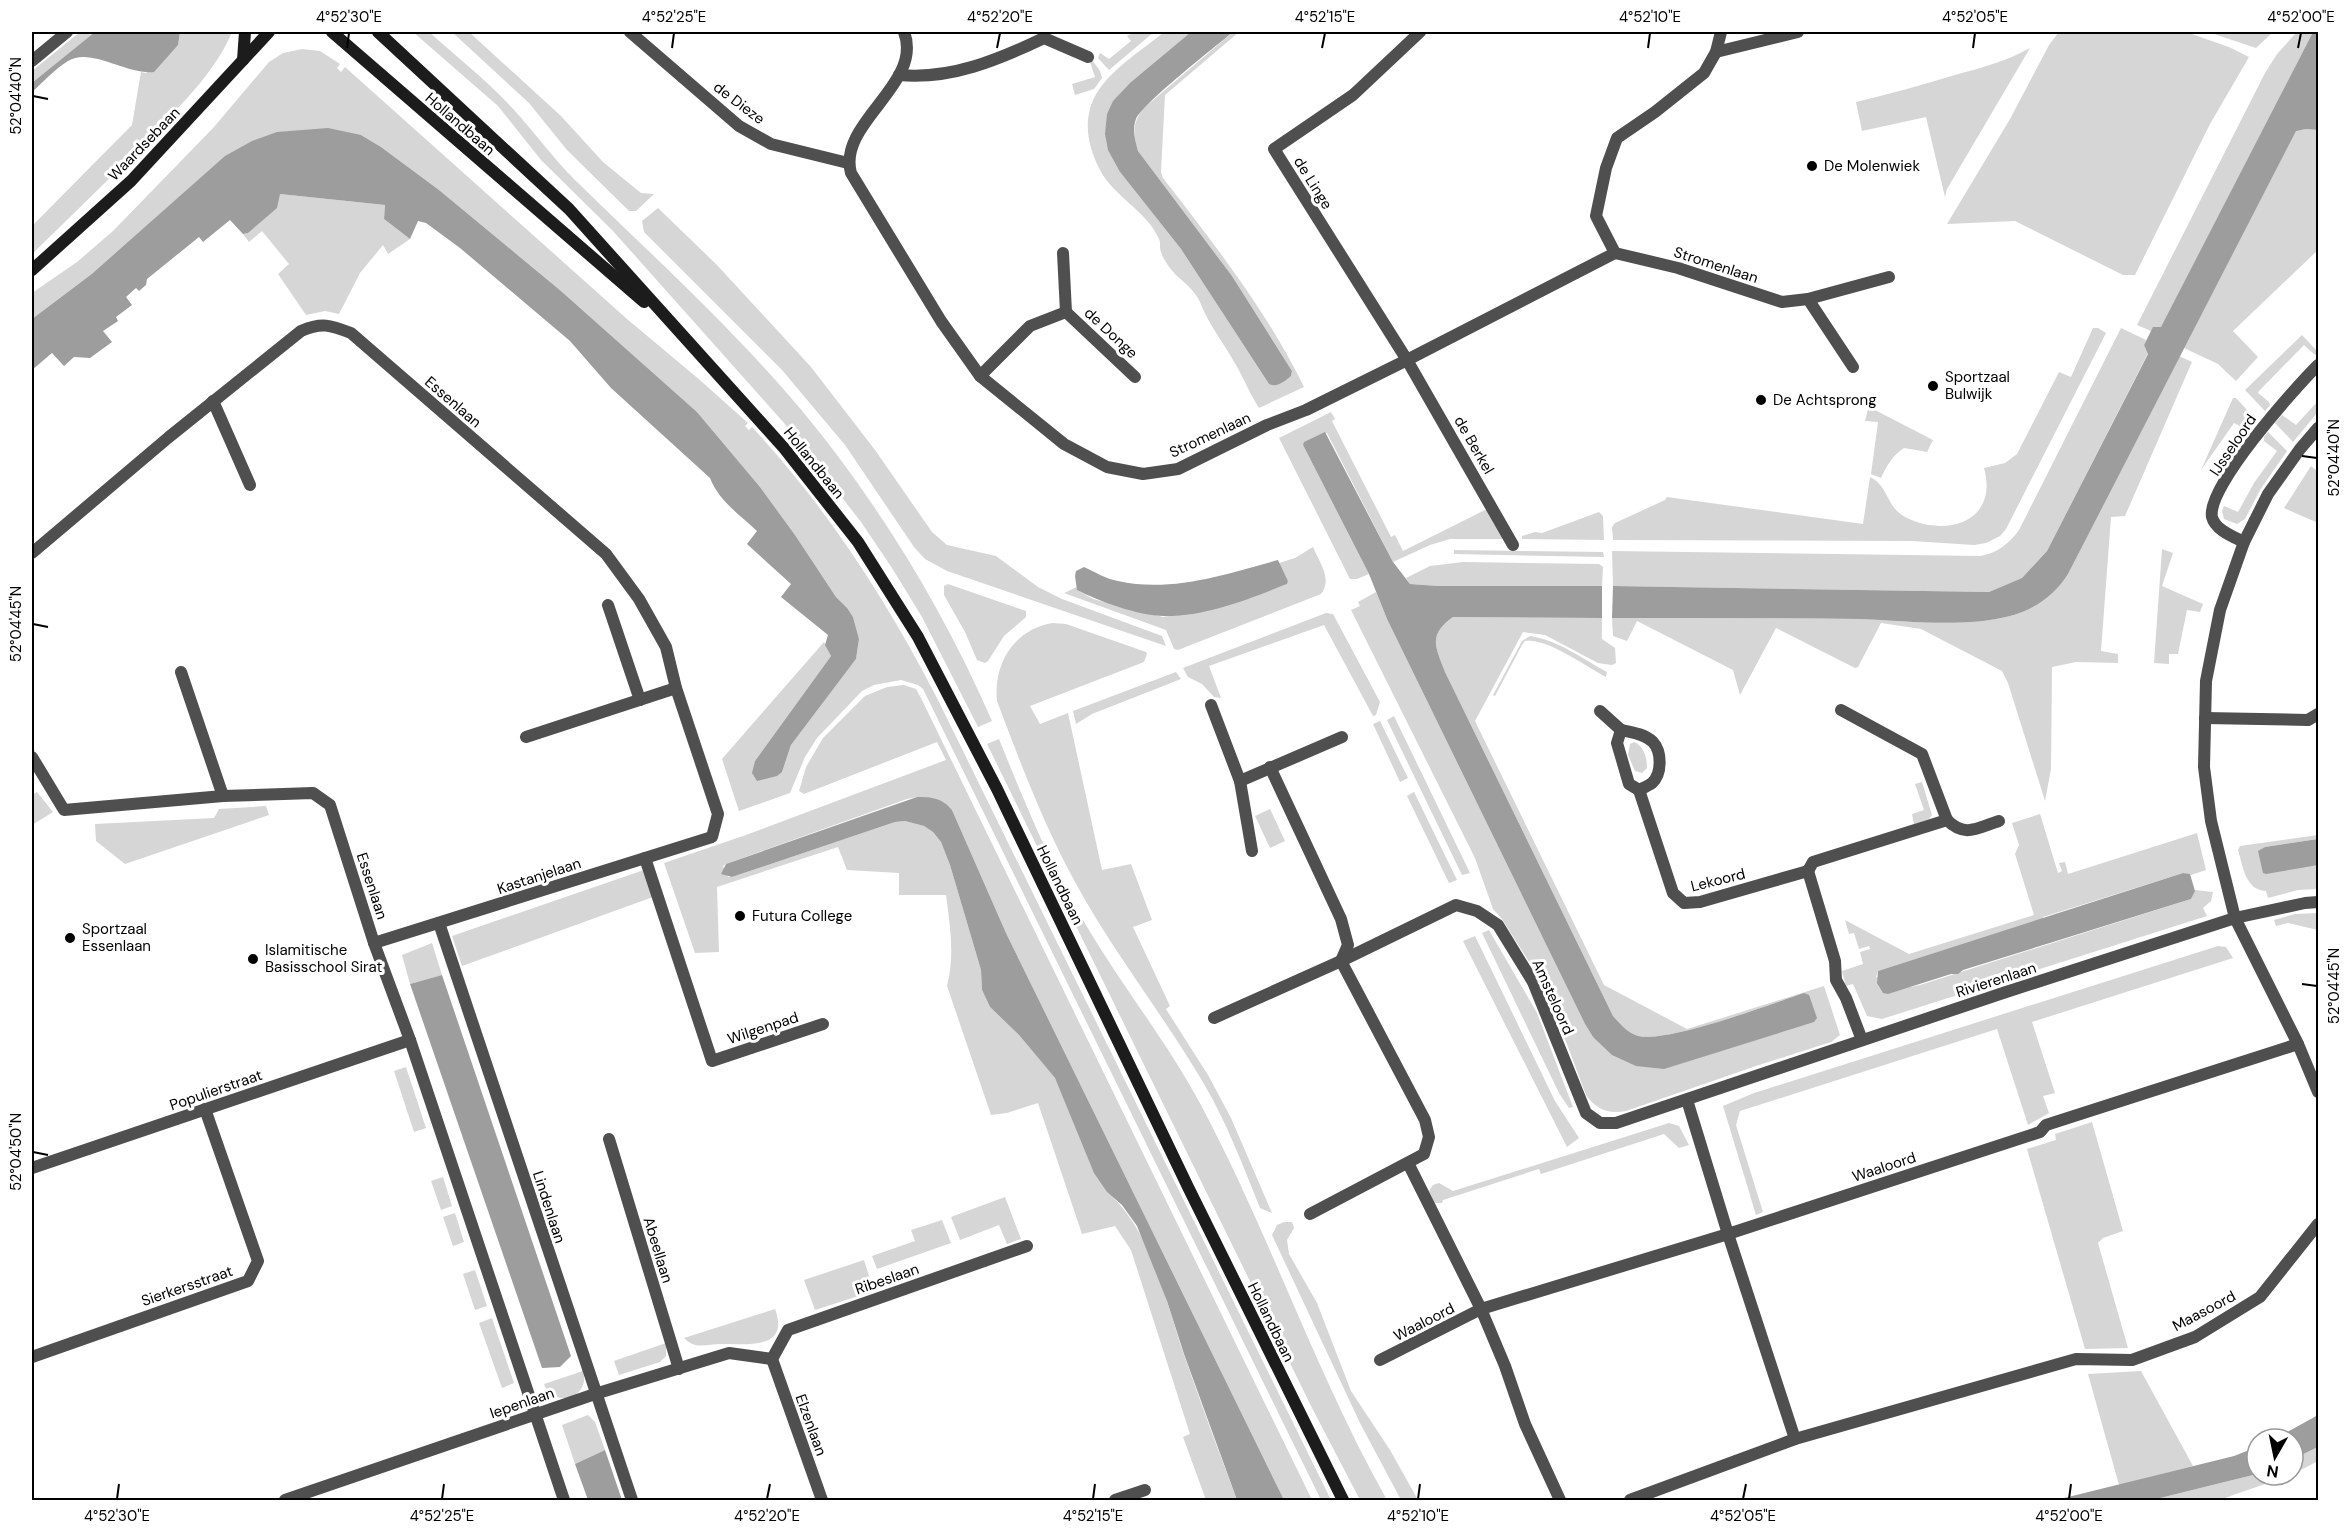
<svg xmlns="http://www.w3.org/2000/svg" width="2350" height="1532" font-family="'DM Sans',sans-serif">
  <rect width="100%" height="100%" fill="#fff"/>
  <!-- green -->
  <g fill="#d6d6d6">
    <path d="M80,32H96L32,84V71Z"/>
    <path d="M180,32H232C216,70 185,101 157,130C116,173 74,213 32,254V226L132,125L141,72L146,73L178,45Z"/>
    <path d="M413,32H429C458,58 489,82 515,111C536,134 553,158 575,180C666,269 764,356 840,459C901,541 951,627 992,721L978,727L922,617L892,568L861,522L784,423L613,231L541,160L498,106Z"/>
    <path d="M452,32H469L561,116L603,162L641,193L654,194L636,211H629L567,150L529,103Z"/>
    <path d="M1133,32H1154L1109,70L1098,58L1100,53L1109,59L1131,41L1127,36Z"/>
    <path d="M1164,32H1191L1131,82L1120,172L1181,249L1269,384L1291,376L1292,371L1232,276L1138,151C1133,134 1132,121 1145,107L1233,32H1239L1165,95L1161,172L1163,178C1214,244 1267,311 1304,387L1259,408C1250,394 1244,379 1236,365C1224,343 1208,324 1200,302C1195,291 1184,282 1176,275C1171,270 1163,259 1161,252C1159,248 1161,243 1159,239C1147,211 1114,197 1100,170C1091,153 1085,132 1089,113C1096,77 1138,54 1164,32Z"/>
    <path d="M2059,32H2186L2229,47L2249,57L2210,124L2135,275H2123L2015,221L1947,224L2010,119L2049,45Z"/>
    <path d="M2208,32H2273L2256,48Z"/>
    <path d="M2297,32H2313L2161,328L2151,331L2137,325L2265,73L2277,54Z"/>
    <path d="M2030,48L1947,189L1945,197L1926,117L1862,131L1856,102C1890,94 1922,85 1955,75C1981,68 2007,61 2030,48Z"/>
    <path d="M302,49L320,51L340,64L337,68L341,72L345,67L627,319L701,381L748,423L745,426L749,430L752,427C827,508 886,599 937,698L1331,1500H1321L923,689L918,685L901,680L874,685L862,691L817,738L805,757L790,793L739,811L722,759L824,642L831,656L755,761L782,772L791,745L856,659L859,639L853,617L847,609L836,597L795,535L760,487L697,412L561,291L439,190L381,147L361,135L93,273L32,319V293L77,262L113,231L214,127L269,62L283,53Z"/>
    <path d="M1092,60L1100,71L1102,78L1094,89L1075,95L1072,84L1095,77L1090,62Z"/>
    <path d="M2306,129L2318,130V250L2233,331L2258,357L2236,381L2218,364L2184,348L2296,130Z"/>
    <path d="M280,194L385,205L384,219L410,239L388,254L383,245L360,273L339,314L325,311L306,315L278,274L289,264L262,231L249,242L243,234L248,233Z"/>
    <path d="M658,208L716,264L811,367L875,450L932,532L947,545L996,556L1038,587L1062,599L1162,636L1166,646L947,571L925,559L914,547L845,445L782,370L644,232L642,221Z"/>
    <path d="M2093,328H2098L2106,333L2006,529L2000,536L1986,543L1974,545L1912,541L1613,540L1612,527L1615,523L1665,500L1667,497L1863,524L1870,477C1889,486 1886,507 1905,517C1946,538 1999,522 1984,468L2005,463L2017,454L2059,372L2071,377Z"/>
    <path d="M2121,328L2146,340L2144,345L2148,353L2047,551L2022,578L1989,592L1613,586L1612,551L1980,556C1997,553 2009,544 2019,530Z"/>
    <path d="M2302,335L2318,352L2315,355L2304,345L2259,391L2258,393L2269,402L2270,405L2265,411L2245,390Z"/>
    <path d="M2179,356L2192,362L2125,516L2111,517L2101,651L2118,654V663L2076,662L2052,667L2051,769L2045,801L2008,683L2002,671L1921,629L1881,623L1858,667L1855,668L1776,628L1740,695L1733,670L1637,621L1627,641L1613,636L1612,618C1695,618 1777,618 1860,619C1908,621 1964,628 2010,616C2034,610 2055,595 2068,574Z"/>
    <path d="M2233,398H2236L2257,421L2248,430L2234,423L2201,470Z"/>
    <path d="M2318,401V412L2293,442L2275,423L2282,415L2296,425Z"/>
    <path d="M1871,408L1933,440L1927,452L1904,448C1892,456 1887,465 1881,478L1871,474L1878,422L1865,421L1868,409Z"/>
    <path d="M1331,412L1335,419L1332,421L1391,537L1395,535L1403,551L1487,509L1494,524L1499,522L1504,535L1502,539H1450L1430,545L1393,562L1327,433L1303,445L1369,574L1357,579H1350L1279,438Z"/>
    <path d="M2268,432L2287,451L2260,490L2245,519L2237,524L2224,519L2222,511L2224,506L2238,512L2254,483L2277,451L2264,441V437Z"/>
    <path d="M2311,466L2318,472V523L2284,508Z"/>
    <path d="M1599,512L1603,516L1604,540L1522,539V536L1535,532L1542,533Z"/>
    <path d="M1313,547C1319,562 1333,579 1321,594L1178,650L1174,649L1166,630L1064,593L1077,587V590L1093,599L1163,617L1239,602L1287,584L1288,581L1279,563L1295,558Z"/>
    <path d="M2162,549L2173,553L2162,586L2203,604L2200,612L2187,610L2178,654H2169V664L2154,663Z"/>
    <path d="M1454,550L1603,552L1604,557L1454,554Z"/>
    <path d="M1463,562L1599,564L1603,567L1602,586H1438L1410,584L1406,578L1430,566Z"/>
    <path d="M948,584L1026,611V617L1004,636L988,661L985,663L977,660L965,632L944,595V586Z"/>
    <path d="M1376,592L1387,619L1585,1024L1593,1037L1636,1066L1804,993C1771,1004 1669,1043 1638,1036C1628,1033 1620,1024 1613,1016L1445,672C1435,646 1428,635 1453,617L1602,618V639L1615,648L1616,663L1612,665L1598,663L1545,635L1523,632L1475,721L1604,985L1687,1029L1824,986L1840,1035L1831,1042L1756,1066L1626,1111C1608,1114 1597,1110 1586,1095L1553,1007L1538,976L1502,919L1493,909L1475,858L1351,610L1360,606L1358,602Z"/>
    <path d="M1326,613L1333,614L1380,702L1376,715L1373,716L1324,625L1209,666L1221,698L1214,697L1202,684L1188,677L1183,668Z"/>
    <path d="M1053,623L1066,624L1146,652L1147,654L1144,662L1030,706L1040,724L1068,713L1102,870L1131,864L1152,920L1133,927L1170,1006L1166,1009L1208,1075L1231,1118L1272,1213L1260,1208C1243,1166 1227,1123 1204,1084C1163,1014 1112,951 1074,880C1043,823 1020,762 997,701C993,664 1014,629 1053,623Z"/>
    <path d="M1530,636C1558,640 1583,659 1607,672L1606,677C1587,667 1546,637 1525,641L1522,645L1495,696L1493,695L1522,641Z"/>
    <path d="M1176,672L1181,679L1092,714L1076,724L1073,711Z"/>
    <path d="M904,685L916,689L921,698L1312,1500H1284L1006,933L952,810L917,797L907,799L726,864L723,866L728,877H732L895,822L905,821L924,826L933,832L941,842L950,865L981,970L982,990L990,1007L1019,1035L1055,1078L1107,1192C1151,1229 1166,1302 1184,1355C1201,1404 1219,1452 1237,1500H1206L1183,1437L1190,1434L1131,1250L1115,1226L1082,1234L1038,1103L1007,1113L991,1115L947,986C955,955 950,926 946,895H899V873L847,870L838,847L717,887L719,952L695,953L664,863L746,835L946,760L937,742L804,794L799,791L806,767L823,738L865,696L887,687Z"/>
    <path d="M1394,716L1470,873L1462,875L1387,720Z"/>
    <path d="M1380,721L1408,778L1400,782L1373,724Z"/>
    <path d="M999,739C1024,801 1049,862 1083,920C1120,984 1167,1041 1202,1107C1270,1235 1316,1374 1387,1500H1360L1311,1406L987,744Z"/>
    <path d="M1634,742C1644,746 1647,758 1647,768L1642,773L1635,771L1628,755L1630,744Z"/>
    <path d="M1922,782L1932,815L1929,819L1914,824L1912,814L1924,810L1915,784Z"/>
    <path d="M37,792L53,812L32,825V795Z"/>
    <path d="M1414,792L1457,880L1449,883L1407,796Z"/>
    <path d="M266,806L269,815L125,864L96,841L95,824L214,818L219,809Z"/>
    <path d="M1270,809L1285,841L1270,848L1255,816Z"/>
    <path d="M2040,814L2058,873L2062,871L2059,863L2065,862L2068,874L2197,833L2206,870L2191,875L2183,873L2043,917V919L1878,971L1876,977L1911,987L1920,985L2191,899L2195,890L2213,892L2211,901L2203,908L2207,916L1882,1019L1867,1016L1853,984L1846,986L1842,971L1863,964L1860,952L1870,949L1869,946L1859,949L1854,933L1849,934L1845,920L1909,954L2034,915L2015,854L2019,845L2012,823Z"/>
    <path d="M2318,835V839L2265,847L2258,852L2298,867L2318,865V889L2298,890L2268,898L2266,891C2245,890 2243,866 2238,850L2240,846Z"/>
    <path d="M644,870L653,897L462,966L452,936Z"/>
    <path d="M2318,913V930L2288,923L2276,926L2274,920L2295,914Z"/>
    <path d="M1489,930L1537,1013L1573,1107L1569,1108L1559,1093L1482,933Z"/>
    <path d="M1475,936L1555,1101L1579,1138L1567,1147L1463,941Z"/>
    <path d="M432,943L442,975L410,984L402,955Z"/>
    <path d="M2218,946L2226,947L2233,958L2032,1022L2055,1093L2043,1096L2049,1113L2028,1125L1997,1029L1740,1111L1736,1125L1763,1212L1756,1215L1723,1106L1754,1093Z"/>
    <path d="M406,1067L426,1128L414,1132L394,1071Z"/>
    <path d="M2092,1122L2123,1231L2103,1238L2098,1243L2128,1348L2085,1349L2027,1149L2056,1140L2055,1134Z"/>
    <path d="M1669,1123L1679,1126L1689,1145L1679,1148L1664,1134L1541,1174L1539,1169L1443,1200L1442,1203H1434L1429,1191L1433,1185L1439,1183L1453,1191Z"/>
    <path d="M443,1177L452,1206L441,1210L431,1181Z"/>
    <path d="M1005,1197L1021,1239L1007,1244L999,1225L960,1240L951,1217Z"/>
    <path d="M455,1213L464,1242L453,1246L443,1217Z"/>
    <path d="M942,1220L951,1243L877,1269L872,1256L915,1241L911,1230Z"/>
    <path d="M1284,1222H1292L1294,1228L1287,1240L1289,1254L1317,1303L1351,1391L1390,1450L1418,1500H1401L1360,1423L1272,1235L1277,1225Z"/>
    <path d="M864,1260L874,1291L815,1310L804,1280Z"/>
    <path d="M475,1270L487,1306L475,1310L463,1274Z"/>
    <path d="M775,1309C790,1349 749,1344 724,1344C709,1343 696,1351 684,1338Z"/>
    <path d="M492,1318L514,1383L502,1388L479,1323Z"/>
    <path d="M666,1343V1356L660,1362L619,1375L614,1361Z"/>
    <path d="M583,1371C590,1394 563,1407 547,1391L544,1384Z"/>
    <path d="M2141,1371L2193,1466L2119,1485L2088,1374Z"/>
    <path d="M588,1415L595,1422L605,1450L575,1464L562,1425Z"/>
    <path d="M2318,1447V1461L2293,1474V1459Z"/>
    <path d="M2257,1474L2291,1475L2219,1500H2152Z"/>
  </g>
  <!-- water -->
  <g fill="#9d9d9d">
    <path d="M95,32H180L178,45L154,72C126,75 91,47 68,61C55,69 43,82 32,92V83Z"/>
    <path d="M1191,32H1233C1216,46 1142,104 1136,119C1132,130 1135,140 1138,151L1232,276L1292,371L1291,376C1285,381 1277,388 1269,384L1181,249L1120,172L1108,150L1105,134L1107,114L1113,101L1131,82Z"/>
    <path d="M2313,32H2318V130L2306,129L2296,131L2068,574C2055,595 2034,610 2010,616C1964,628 1908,621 1860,619C1777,618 1695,618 1612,618L1613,586L1989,592L2022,578L2047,551L2148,354L2144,345L2153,327H2161Z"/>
    <path d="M328,128L361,135L381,147L439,190L561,291L697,412L760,487L795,535L836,597L847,608L853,617L859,639L856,659L791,745L782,772L777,776L757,781L752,773L755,761L831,656L825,645L828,635L781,597L791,584L747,544L757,531C740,515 719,501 710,478L611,388L570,341L460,248L426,223L418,221L410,239L384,219L385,205L280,194L277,208L248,233L243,234L230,220L203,242L199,237L147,279L146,285L139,291L136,288L126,297L132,305L116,317L118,321L103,331L112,342L90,358L74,357L64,366L52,353L32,370V319L93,273L225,156L252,141L277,132Z"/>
    <path d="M1325,432L1393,562L1410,584L1438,586H1602V618L1453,617C1428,635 1435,646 1445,672L1613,1016C1620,1024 1628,1033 1638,1036C1669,1043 1771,1004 1804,993L1809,995L1817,1018L1814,1022L1664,1069L1636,1066L1612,1055L1593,1037L1585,1024L1387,619L1369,574L1303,445L1304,442Z"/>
    <path d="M1278,560L1288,581L1287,584C1249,599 1207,616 1166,616C1142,617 1098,601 1077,590L1075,576L1076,571L1084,567C1095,572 1106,579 1118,581C1171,593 1227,574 1278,560Z"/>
    <path d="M917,797C932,797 942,798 952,810L1006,933L1284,1500H1237L1184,1354L1167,1301L1137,1226L1122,1205L1107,1192L1094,1173L1055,1078L1019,1035L990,1007L982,990L981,970L950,865L941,842L933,832L924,826L905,821L895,822L732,877L721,874L726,864Z"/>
    <path d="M2318,839V865L2266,874L2263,873L2258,851L2265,847Z"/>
    <path d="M2183,873L2190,874L2195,891L2191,899L1963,970L1958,974H1951L1888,994L1883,993L1877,983L1878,971Z"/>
    <path d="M442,975L571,1356L560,1367L542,1368L410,984Z"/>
    <path d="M2318,1415V1447L2293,1459V1439H2275Z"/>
    <path d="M2257,1447V1474L2152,1500H2056L2234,1456Z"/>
    <path d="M605,1450L622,1500H588L575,1464Z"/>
  </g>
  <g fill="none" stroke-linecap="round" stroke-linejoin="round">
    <!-- street -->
    <g stroke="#4f4f4f" stroke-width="12">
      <path d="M630,32L739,126L771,144L848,163"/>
      <path d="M904,32C924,84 837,123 851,173L941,321L980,376L1064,444L1107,467L1143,474L1178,469L1267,425L1306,410L1407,360L1615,253L1678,268L1782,302L1808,299L1853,367"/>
      <path d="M1420,32L1353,95L1274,149L1407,360L1513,545"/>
      <path d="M1716,52L1798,32"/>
      <path d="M32,61L67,32"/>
      <path d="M899,75C950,80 998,60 1044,38L1088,57"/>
      <path d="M1063,253L1066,312"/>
      <path d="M1615,253L1596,216L1606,168L1617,138L1655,112L1704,73L1716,52L1721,32"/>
      <path d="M1808,299L1889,277"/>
      <path d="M980,376L1030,326L1066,312L1135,377"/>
      <path d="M213,401L250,485"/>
      <path d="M2318,428L2300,449L2268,494L2244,542L2220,610L2206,681L2204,767L2211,821L2235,918L2298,1044L2318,1092"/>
      <path d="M2244,542C2234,537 2215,530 2212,517C2206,487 2295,388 2318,365"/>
      <path d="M32,553L169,437L301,331C322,322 330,325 351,333L606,554L639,599L666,647L676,688L718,814L712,837L374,943"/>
      <path d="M608,605L640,700"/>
      <path d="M181,672L223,796"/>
      <path d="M1211,705L1240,781L1252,851"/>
      <path d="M1600,711L1621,730L1617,743L1629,784L1639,790L1673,893L1684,903L1700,902L1808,871L1835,961L1836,980L1846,998L1862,1040"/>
      <path d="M2205,718L2308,720L2318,714"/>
      <path d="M1621,730C1631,732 1645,734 1653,742C1662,752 1662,774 1652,783C1648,786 1643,788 1639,790"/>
      <path d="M526,737L676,688"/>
      <path d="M32,757L64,810L223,796L313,793L330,805L374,943L410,1040L564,1500"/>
      <path d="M1270,767L1341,919L1348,945L1341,961L1425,1120L1429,1137L1424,1154L1310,1214"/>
      <path d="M1240,781L1342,737"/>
      <path d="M1947,820C1965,838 1977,828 1999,821"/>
      <path d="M645,858L712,1061L823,1024"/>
      <path d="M1808,871L1813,862L1947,820L1922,754L1841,710"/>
      <path d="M439,923L632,1500"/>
      <path d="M1214,1018L1341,961L1456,905L1477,911L1498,925L1533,982L1586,1113L1600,1123H1616L2006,992L2235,918L2305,903L2318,902"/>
      <path d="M1687,1100L1728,1234L1795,1439"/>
      <path d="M609,1139L679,1369"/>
      <path d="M1408,1163L1481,1309L1505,1366L1525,1424L1560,1500"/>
      <path d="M32,1168L410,1040"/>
      <path d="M32,1357L248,1281L258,1261L205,1109"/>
      <path d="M772,1359L788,1330L1027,1246"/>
      <path d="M772,1359L822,1500"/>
      <path d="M1380,1360L1481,1309L1728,1234L2040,1132L2046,1125L2298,1044"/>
      <path d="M285,1500L595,1394L729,1353L772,1359"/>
      <path d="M1115,1500L1145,1490"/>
      <path d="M1630,1500L1795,1439L2076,1359L2132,1360L2195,1337L2260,1297L2318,1224"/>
    </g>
    <!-- secondary -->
    <g stroke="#1c1c1c" stroke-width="12">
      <path d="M332,32L644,302"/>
      <path d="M378,32L569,209L784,448L858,542L918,637L997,789L1188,1187L1343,1500"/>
      <path d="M243,60L245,32"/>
      <path d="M32,270L131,181L269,32"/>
    </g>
  </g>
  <!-- ticks -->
  <path fill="none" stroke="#000" stroke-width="2" d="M347,48L349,33M672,48L674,33M997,48L1000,33M1322,48L1325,33M1648,48L1650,33M1973,48L1975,33M2298,48L2301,33M33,96L48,99M2302,456L2317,458M33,624L48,627M2302,984L2317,986M33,1152L48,1155M117,1499L119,1484M442,1499L444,1484M767,1499L770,1484M1093,1499L1095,1484M1418,1499L1420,1484M1743,1499L1746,1484M2069,1499L2071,1484"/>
  <!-- markers -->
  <g fill="#000" stroke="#fff" stroke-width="2">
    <circle cx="1812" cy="166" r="6"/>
    <circle cx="1933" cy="386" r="6"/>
    <circle cx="1761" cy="400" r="6"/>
    <circle cx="740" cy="916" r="6"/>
    <circle cx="70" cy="938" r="6"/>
    <circle cx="253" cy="959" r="6"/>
  </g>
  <g text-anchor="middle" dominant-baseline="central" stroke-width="6" stroke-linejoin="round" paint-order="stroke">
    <!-- street labels -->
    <g font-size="15" fill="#000" stroke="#fff">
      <text transform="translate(739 103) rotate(37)">de Dieze</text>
      <text transform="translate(460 124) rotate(41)">Hollandbaan</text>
      <text transform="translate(144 144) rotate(-46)">Waardsebaan</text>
      <text transform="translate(1313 183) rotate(58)">de Linge</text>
      <text transform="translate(1716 265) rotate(18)">Stromenlaan</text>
      <text transform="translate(1111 333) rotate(43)">de Donge</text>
      <text transform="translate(453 402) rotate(41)">Essenlaan</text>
      <text transform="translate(1210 435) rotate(-25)">Stromenlaan</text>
      <text transform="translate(1474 445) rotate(60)">de Berkel</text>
      <text transform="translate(2233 445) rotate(-56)">IJsseloord</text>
      <text transform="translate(814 463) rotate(51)">Hollandbaan</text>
      <text transform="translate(539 876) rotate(-18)">Kastanjelaan</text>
      <text transform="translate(1718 880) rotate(-14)">Lekoord</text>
      <text transform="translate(1060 885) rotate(64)">Hollandbaan</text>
      <text transform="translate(372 886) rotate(72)">Essenlaan</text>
      <text transform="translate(1996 980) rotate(-18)">Rivierenlaan</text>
      <text transform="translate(1553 997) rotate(66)">Amsteloord</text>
      <text transform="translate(763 1028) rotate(-18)">Wilgenpad</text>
      <text transform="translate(216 1090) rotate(-19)">Populierstraat</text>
      <text transform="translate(1884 1167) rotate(-18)">Waaloord</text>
      <text transform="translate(549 1207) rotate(72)">Lindenlaan</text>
      <text transform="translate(658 1250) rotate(73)">Abeellaan</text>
      <text transform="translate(887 1279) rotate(-19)">Ribeslaan</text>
      <text transform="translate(187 1286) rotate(-19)">Sierkersstraat</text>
      <text transform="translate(2204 1311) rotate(-28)">Maasoord</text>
      <text transform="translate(1271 1322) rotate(64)">Hollandbaan</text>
      <text transform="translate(1424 1322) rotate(-27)">Waaloord</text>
      <text transform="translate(522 1403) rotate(-19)">Iepenlaan</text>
      <text transform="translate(811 1425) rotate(70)">Elzenlaan</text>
    </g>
    <!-- poi labels -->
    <g font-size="15" fill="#000" stroke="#fff" text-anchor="start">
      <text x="1824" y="166">De Molenwiek</text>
      <text x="1945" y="377">Sportzaal<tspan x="1945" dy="17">Bulwijk</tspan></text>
      <text x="1773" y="400">De Achtsprong</text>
      <text x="752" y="916">Futura College</text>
      <text x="82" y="929">Sportzaal<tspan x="82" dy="17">Essenlaan</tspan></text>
      <text x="265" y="950">Islamitische<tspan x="265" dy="17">Basisschool Sirat</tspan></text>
    </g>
  </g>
  <!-- border -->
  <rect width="2350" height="1532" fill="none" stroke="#ffffff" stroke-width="66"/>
  <!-- north arrow -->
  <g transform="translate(2275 1457) rotate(189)"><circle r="28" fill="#ffffff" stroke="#999999" stroke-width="1.5"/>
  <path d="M0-4.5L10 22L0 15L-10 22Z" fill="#000000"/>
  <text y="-9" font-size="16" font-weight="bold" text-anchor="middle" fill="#000000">N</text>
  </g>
  <rect x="33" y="33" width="2284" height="1466" fill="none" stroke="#000" stroke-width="2"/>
  <g font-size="15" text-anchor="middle" fill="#000">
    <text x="349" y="22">4°52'30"E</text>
    <text x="674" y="22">4°52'25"E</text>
    <text x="1000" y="22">4°52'20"E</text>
    <text x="1325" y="22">4°52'15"E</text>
    <text x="1650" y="22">4°52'10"E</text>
    <text x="1975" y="22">4°52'05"E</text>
    <text x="2301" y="22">4°52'00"E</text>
    <text transform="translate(16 96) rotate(-90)" y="5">52°04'40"N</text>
    <text transform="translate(2334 458) rotate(-90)" y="5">52°04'40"N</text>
    <text transform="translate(16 624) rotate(-90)" y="5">52°04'45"N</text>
    <text transform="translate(2334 986) rotate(-90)" y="5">52°04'45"N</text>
    <text transform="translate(16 1152) rotate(-90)" y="5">52°04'50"N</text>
    <text x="117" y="1521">4°52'30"E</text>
    <text x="442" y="1521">4°52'25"E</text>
    <text x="767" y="1521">4°52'20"E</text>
    <text x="1093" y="1521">4°52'15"E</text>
    <text x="1418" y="1521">4°52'10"E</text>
    <text x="1743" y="1521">4°52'05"E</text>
    <text x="2069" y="1521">4°52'00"E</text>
  </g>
</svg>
